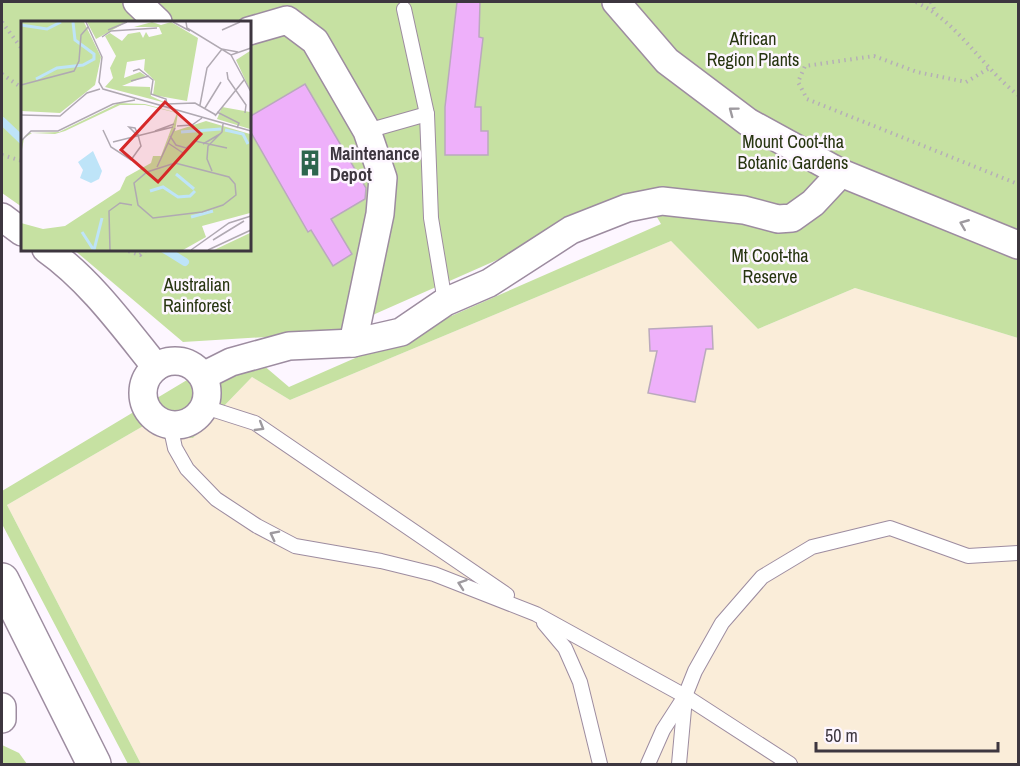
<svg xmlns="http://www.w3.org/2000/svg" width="1020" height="766" font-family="'Archivo Narrow',sans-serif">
  <rect width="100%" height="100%" fill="#fdf6ff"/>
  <!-- industrial -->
  <path fill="#faedd9" d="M671,241L758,329L855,288L1018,338V764H141L7,505L145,425L171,438H193L252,377L290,400Z"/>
  <!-- green -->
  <g fill="#c6e1a2">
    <path d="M2,2H1018V338L855,288L758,329L671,241L290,400L252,377L193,438H171L145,425L7,505L141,764H128L2,524V491L242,347L289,387L661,224L644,195L332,333L183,342L73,249H249V22H22V207L2,193Z"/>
    <path d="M2,745L19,753L27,764H2Z"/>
  </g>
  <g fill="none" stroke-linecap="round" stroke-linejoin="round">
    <!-- stream -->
    <g stroke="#bee4f8" stroke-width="8">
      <path d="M2,121L22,140"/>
      <path d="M164,249L185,262"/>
    </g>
  </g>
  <!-- building -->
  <g fill="#eeb0fa" stroke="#baa9bd" stroke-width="1.5">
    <path d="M457,2H480L479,37L483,38L475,107H481V131H488V155H445V107Z"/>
    <path d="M305,84L366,188L365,199L331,219L352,254L333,266L311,230L308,232L249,129V117Z"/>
    <path d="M712,326L713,349H706L695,402L648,393L657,351H650L649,329Z"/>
  </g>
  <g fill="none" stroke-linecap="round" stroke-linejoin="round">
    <!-- service casing -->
    <g stroke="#9d8ca0" stroke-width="16">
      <g id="service">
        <path d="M404,9L427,114L431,218L445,302"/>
        <path d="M367,131L427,114"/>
        <path d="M205,407L255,423L507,595"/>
        <path d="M170,425L175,448L187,469L216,499L257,526L295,546L381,561L434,574L536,614L685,696L790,764"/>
        <path d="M544,623L565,648L580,682L600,764"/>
        <path d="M648,764L663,730L685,696L695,671L722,623L762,577L812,547L890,528L968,556L1018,553"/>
        <path d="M679,764L685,698"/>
      </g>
    </g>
    <!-- minor casing -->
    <g stroke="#9d8ca0" stroke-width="30">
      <g id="minor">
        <path d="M137,2L158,22"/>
        <path d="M616,2L667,61L748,122L841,173L1018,245"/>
        <path d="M249,31L287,20L315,41L367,131L383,178L380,214L353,343"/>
        <path d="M2,217L22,232"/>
        <path d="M46,249C90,280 123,326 156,367"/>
        <circle cx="175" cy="393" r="32"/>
        <path d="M203,376L231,362L289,346L353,343L401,332L445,302L489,283L571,230L627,208L662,201L744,210L778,219L792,218L813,203L841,173"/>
        <path d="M2,707V719"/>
      </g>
    </g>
    <!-- secondary casing -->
    <g stroke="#9d8ca0" stroke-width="36">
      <path id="secondary" d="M2,580L94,764"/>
    </g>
    <!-- path -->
    <g stroke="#b5aeb7" stroke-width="4" stroke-dasharray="1.5 4.5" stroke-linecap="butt">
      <path d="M916,2C957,21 982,67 1018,95"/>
      <path d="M931,2L934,9"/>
      <path d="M2,22L22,49"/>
      <path d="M988,69L966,82L917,72L874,56L805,66L798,82L807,99L1018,184"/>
      <path d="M2,74L22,88"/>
      <path d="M2,155L22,161"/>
      <path d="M123,249L140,255L147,249"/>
    </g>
    <!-- service -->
    <use href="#service" stroke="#fff" stroke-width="14"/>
    <!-- minor -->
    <use href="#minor" stroke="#fff" stroke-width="27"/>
    <!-- secondary -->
    <use href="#secondary" stroke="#fff" stroke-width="33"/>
  </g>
  <!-- one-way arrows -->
  <defs><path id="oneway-chevron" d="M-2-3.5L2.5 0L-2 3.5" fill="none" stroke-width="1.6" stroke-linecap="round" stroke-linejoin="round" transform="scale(1.5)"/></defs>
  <g stroke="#9e9a9f">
    <use href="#oneway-chevron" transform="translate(733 111) rotate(-143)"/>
    <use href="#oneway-chevron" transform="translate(964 224) rotate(-158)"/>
    <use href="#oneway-chevron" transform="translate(260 427) rotate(31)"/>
    <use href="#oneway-chevron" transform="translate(274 535) rotate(-153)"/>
    <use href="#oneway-chevron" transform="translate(462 584) rotate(-161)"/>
  </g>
  <!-- icons -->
  <defs>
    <g id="building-bare" transform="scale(2.07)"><path d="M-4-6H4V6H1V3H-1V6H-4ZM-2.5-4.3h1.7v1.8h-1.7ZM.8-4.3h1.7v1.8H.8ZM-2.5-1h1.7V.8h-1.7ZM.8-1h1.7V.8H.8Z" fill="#2c654e" stroke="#fdf6ff" stroke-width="2.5" paint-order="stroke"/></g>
  </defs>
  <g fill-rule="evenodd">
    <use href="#building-bare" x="310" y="163"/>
  </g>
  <g text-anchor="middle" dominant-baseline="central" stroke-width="5" stroke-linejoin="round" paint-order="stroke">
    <!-- park labels -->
    <g font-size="18" fill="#273510" stroke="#fdf6ff">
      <text x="753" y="38">African<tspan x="753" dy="21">Region Plants</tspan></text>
      <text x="793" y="141">Mount Coot-tha<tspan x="793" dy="21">Botanic Gardens</tspan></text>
      <text x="770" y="255">Mt Coot-tha<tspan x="770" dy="21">Reserve</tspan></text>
      <text x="197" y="284">Australian<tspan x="197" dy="21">Rainforest</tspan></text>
    </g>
    <!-- poi labels -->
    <g font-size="18" font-weight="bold" fill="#3d363f" stroke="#fdf6ff" text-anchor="start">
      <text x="330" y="153">Maintenance<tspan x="330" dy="21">Depot</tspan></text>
    </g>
  </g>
  <!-- overview -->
  <g transform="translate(21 21)">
    <rect width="230" height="230" fill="#fdf6ff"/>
    <path d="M0,1H63L80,36L74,64L39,92L0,90ZM66,1H106L75,18ZM131,1L140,4L150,1L177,17L166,80L132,74L134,60L123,49L124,38L106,41L103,57L119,51L125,55L101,65L129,66L130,75L145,82L84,66L92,57L89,47L95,35L84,15L89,12L101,20L107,13L119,11L122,17L125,11L128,16L141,13L138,6H113ZM229,30V69L215,39ZM98,82L124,83L157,92L154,110L185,100L229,113V192L181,205L185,216L162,229H0V202L22,208L44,205L99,169L105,156L130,142L132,135H140L156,92L124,84H99L44,110L34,113L11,112L3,117L0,134L1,120L4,115L8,112L38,111ZM201,86L229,91V108L196,98ZM229,212V229H193Z" fill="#c6e1a2"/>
    <path d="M72,130L81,150L78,158L70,162L59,157L62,149L57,141Z" fill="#bee4f8"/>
    <path fill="none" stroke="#bee4f8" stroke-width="3" d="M0,4L26,8L40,1M15,58L36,47L62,44L73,38V33L54,19L52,1M204,109L222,113L227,123M160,111L200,108M155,153L173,168M129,170L142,166L157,176L169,175L174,170M170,196L192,190M61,211L72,228M73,229L81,197"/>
    <path fill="none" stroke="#b0a9b2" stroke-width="1.5" d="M65,1L81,36L78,61L82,68L230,110M152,1L169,10M165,1L166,7L210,34L230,27M87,9L106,1M201,9L219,1M81,16L90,10L136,7M210,34L230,71M112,50L118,48L132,59L130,73L145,78L146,83L174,82L195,94M206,51L207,58L225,84L224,92M110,60L128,55M0,64L53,50L58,40L60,14L67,6M179,84L186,47L201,28L217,31M184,87L200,61M196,91L218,102L216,107M0,94L39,95L66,72L79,68M194,95L223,59M156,105L171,104L181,97M82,109L90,126L110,139L120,125L117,114L114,107L108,106L118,116M134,110L153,103M149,115L155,124L165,127L174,120L206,127M0,120L10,110H37L92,83L114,79M92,121L152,106M147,122L162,132M182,123L199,113M154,142L208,156L214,163L215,174L202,184L181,191L132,197L117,184L113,162L126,151ZM136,146L154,107M191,150L186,138L187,125L201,111L202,103M192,219L223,200M89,229L88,190L99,182L111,184M170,229L208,202L230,195M187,229L230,209"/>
    <path fill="#d62828" fill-opacity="0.15" stroke="#d62828" stroke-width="3" d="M144,81L180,113L137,161L100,129Z"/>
    <rect width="230" height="230" fill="none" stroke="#3d363f" stroke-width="3"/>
  </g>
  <!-- border -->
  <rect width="1020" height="766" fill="none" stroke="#3d363f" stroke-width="6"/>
  <!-- scale -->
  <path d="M816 742v9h182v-9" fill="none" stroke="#3d363f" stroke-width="3"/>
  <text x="825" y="742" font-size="18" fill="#3d363f" stroke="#fdf6ff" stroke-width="4.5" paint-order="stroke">50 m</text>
</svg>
